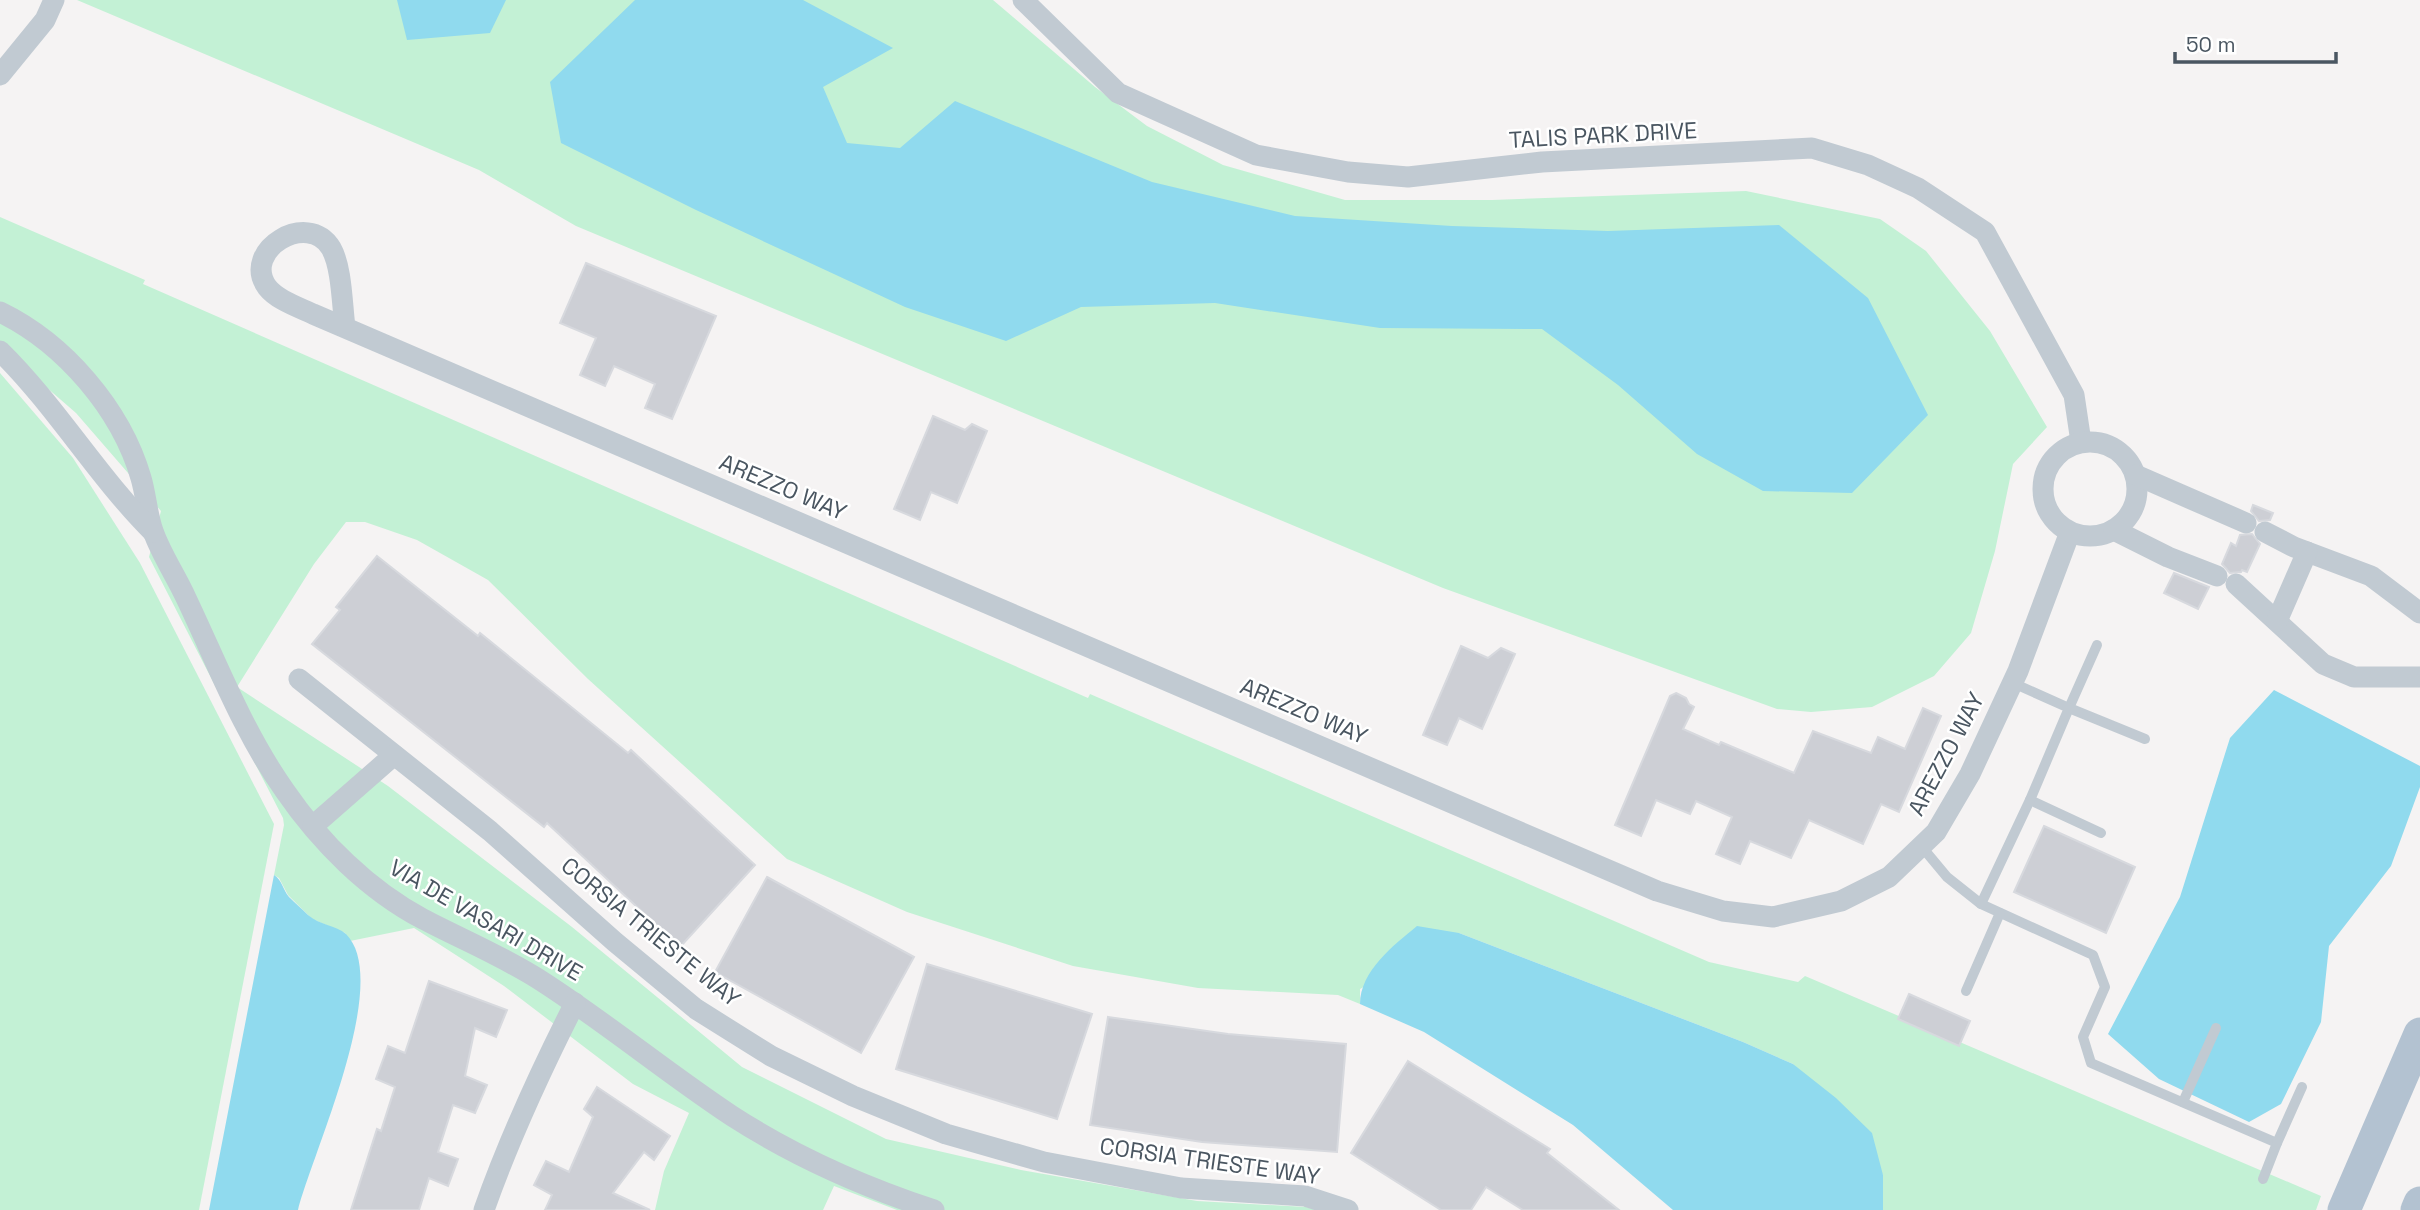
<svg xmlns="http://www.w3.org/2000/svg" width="2420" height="1210" font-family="'Space Grotesk',sans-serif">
  <rect width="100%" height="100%" fill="#f5f3f3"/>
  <!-- green -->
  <g fill="#c3f1d5">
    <path d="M77,0H993L1095,87L1147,126L1223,165L1345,200H1492L1746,191L1880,219L1926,251L1990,331L2047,427L2013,464L1995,551L1971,633L1934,676L1872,707L1811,712L1777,709L1443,588L576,226L479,170Z"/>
    <path d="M0,217L145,280L143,284L1088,698L1090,694L1709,962L1798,982L1805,976L2321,1196L2316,1210H1883V1175L1793,1064L1743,1042L1459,933L1360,989V1004L1338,995L1198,988L1073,966L907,912L787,859L588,679L488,580L417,540L365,522H346L314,564L237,687L388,786L572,927L742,1067L886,1139L1021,1170L1197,1201L1306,1207L1316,1210H897L834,1186L823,1210H655L664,1171L689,1113L633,1084L504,986L414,928L350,941L345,933L312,919L288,895L279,878L274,875L284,825L283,818L149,557L161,511L76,413L0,347Z"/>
    <path d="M0,373L73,458L140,563L274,824L199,1210H0Z"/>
  </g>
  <!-- water -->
  <g fill="#90daee">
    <path d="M397,0H506L490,33L407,40Z"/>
    <path d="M635,0H803L893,48L823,87L847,143L900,148L955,101L1152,182L1295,216L1452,226L1608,231L1779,225L1868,298L1928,415L1852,493L1763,491L1697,454L1618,385L1542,329L1380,328L1215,303L1081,307L1006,341L905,307L696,210L561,143L550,82Z"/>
    <path d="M2274,690L2420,766V787L2391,866L2329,946L2321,1022L2281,1104L2249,1122L2159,1079L2108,1034L2180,897L2230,738Z"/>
    <path d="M274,875C282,880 283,890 289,897C295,903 302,909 308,915C319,925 336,925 346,934C393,981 312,1154 298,1210H209Z"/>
    <path d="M1417,926L1459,933L1743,1042L1793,1064L1836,1098L1872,1133L1883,1175V1210H1673L1573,1125L1424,1032L1360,1004C1360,971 1394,945 1417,926Z"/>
  </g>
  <!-- building -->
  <g fill="#cdcfd5" stroke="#d7d9de" stroke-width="2">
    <path d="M586,263L716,316L672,419L645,408L655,384L614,366L605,386L580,375L596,338L560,323Z"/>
    <path d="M933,416L965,430L972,424L987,431L957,503L931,492L920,520L894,509Z"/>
    <path d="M2253,505L2273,513L2270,520L2259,521L2251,511Z"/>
    <path d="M2252,534L2260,544L2247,572L2242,570L2241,572L2230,573L2222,564L2231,543L2236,546L2240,535Z"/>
    <path d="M377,556L478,636L480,633L628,753L631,750L755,865L680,947L547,823L544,827L312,644L340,610L336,607Z"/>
    <path d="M2174,573L2209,587L2198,609L2164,593Z"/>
    <path d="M1461,646L1488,658L1501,648L1515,654L1482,729L1459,718L1447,745L1423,735Z"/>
    <path d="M1676,693L1686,698L1689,704L1694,707L1683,729L1719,745L1721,742L1794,773L1813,731L1871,753L1878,737L1905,749L1923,708L1941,716L1899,812L1881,804L1863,844L1809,820L1791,858L1750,841L1740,864L1716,854L1732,817L1696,801L1690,814L1656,800L1641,836L1615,825L1670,696Z"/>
    <path d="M2044,826L2135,867L2106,933L2014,892Z"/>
    <path d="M767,877L914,957L861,1053L715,972Z"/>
    <path d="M927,964L1092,1014L1057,1119L896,1069Z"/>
    <path d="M429,981L507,1010L496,1037L475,1028L465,1076L487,1085L475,1113L453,1105L438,1152L458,1159L448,1186L429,1178L419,1210H351L377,1129L381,1131L395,1087L376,1079L388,1046L405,1053Z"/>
    <path d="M1909,994L1970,1021L1959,1046L1898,1019Z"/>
    <path d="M1108,1017L1228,1034L1346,1044L1337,1152L1202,1142L1090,1125Z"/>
    <path d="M1408,1061L1550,1149L1547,1153L1619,1210H1523L1486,1187L1471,1210H1441L1351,1153Z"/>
    <path d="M597,1087L670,1136L654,1160L644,1152L613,1193L650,1210H545L552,1195L534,1185L546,1161L569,1172L593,1117L584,1109Z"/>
  </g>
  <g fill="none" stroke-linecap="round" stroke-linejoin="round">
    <!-- lane -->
    <g stroke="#c1cad2" stroke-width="10">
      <path d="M2097,645L2069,708L2145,739"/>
      <path d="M2030,800L2101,833"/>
      <path d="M1922,847L1947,877L1981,904L2030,800L2069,708L2013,683"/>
      <path d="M1981,904L2093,955L2105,987L2083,1037L2091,1063L2277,1143L2263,1179"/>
      <path d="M1966,991L2000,913"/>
      <path d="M2183,1102L2216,1028"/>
      <path d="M2277,1143L2302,1087"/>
    </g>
    <!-- street -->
    <g stroke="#c1cad2" stroke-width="21">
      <path d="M1023,0L1118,93L1256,155L1348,172L1408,177L1542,162L1812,148L1868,165L1918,188L1985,232L2074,395L2081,442"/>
      <path d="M0,75L45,20L54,0"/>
      <path d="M0,312C64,343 121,409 141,478C146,495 147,514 153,531C161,554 176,576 186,598C217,663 243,732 285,791C320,842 368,890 423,919C463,940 505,957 543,982C608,1024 667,1073 732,1116C794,1156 864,1187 934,1210"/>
      <path d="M345,327C342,305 342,267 331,248C308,210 241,250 267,287C277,300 298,307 313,314L1657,891L1723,911L1773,917L1841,901L1889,877L1936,832L1970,774L2018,671L2070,532"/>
      <path d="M0,351C56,406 97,476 153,532"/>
      <circle cx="2090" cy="489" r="47"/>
      <path d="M2136,475L2246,523"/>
      <path d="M2114,530L2168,557L2217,576"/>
      <path d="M2265,532L2294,547L2371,576L2420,613"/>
      <path d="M2236,584L2323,664L2354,677H2420"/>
      <path d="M2277,621L2307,552"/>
      <path d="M299,679L490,831L615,942L696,1009L771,1056L853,1096L946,1134L1044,1162L1181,1188L1305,1196L1348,1210"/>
      <path d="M313,826L394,755"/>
      <path d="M484,1210C509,1139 541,1070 575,1003"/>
    </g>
    <!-- primary -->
    <g stroke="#b3c2d1" stroke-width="33">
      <path d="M2344,1210L2420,1034"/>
      <path d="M2417,1210L2420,1203"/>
    </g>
  </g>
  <g text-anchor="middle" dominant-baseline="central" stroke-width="5" stroke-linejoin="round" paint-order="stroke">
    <!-- street labels -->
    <g font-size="23" fill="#4a5661" stroke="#fff">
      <text transform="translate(1603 135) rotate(-3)">TALIS PARK DRIVE</text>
      <text transform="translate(783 487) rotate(23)">AREZZO WAY</text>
      <text transform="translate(1304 711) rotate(23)">AREZZO WAY</text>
      <text transform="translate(1946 754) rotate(-62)">AREZZO WAY</text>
      <text transform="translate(486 920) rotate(30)">VIA DE VASARI DRIVE</text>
      <text transform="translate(651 932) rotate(39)">CORSIA TRIESTE WAY</text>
      <text transform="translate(1210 1161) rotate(8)">CORSIA TRIESTE WAY</text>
    </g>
  </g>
  <!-- scale -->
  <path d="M2175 52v10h161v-10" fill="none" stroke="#4a5661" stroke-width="3.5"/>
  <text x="2186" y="52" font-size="21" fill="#4a5661" stroke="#ffffff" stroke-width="5" paint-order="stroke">50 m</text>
</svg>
